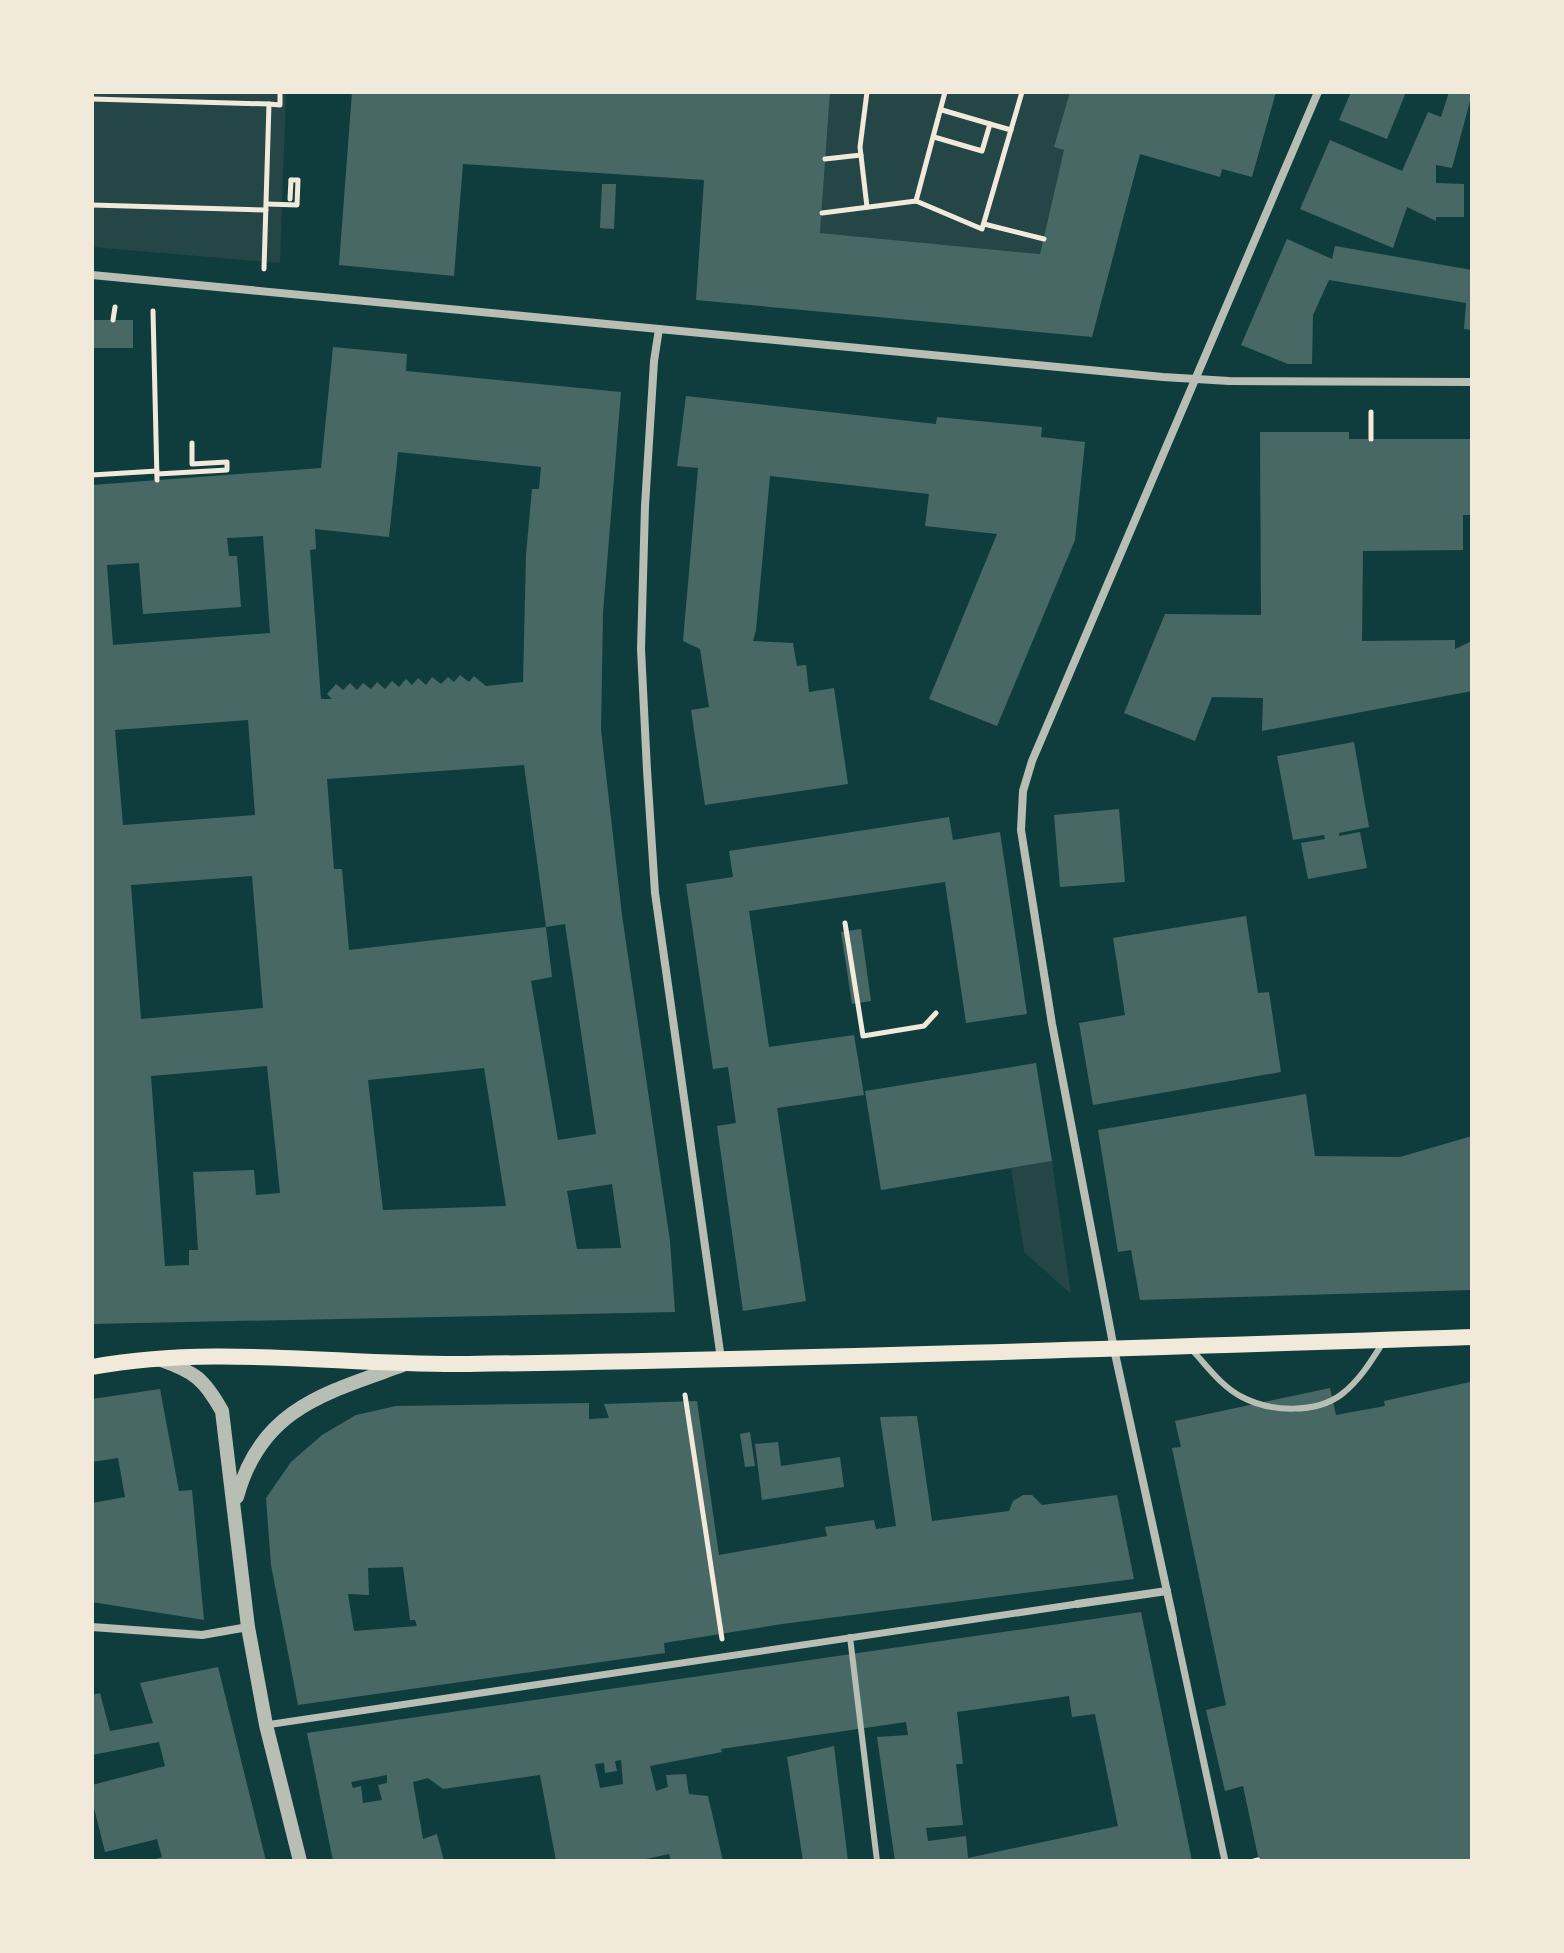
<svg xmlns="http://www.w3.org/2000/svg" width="1564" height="1953" font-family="Arial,sans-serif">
  <rect width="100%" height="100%" fill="#0f3d3e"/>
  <!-- green -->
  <g fill="#244646">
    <path d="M92,92H286L280,263L92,247Z"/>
    <path d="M830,92H1070L1055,147L1064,150L1040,254L820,233Z"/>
    <path d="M1052,1161L1071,1294L1024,1252L1011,1168Z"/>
  </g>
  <!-- building -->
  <g fill="#486865" fill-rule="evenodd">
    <path d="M352,92H830L820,233L1040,254L1064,150L1054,147L1070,92H1276L1252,177L1222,169L1220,177L1140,154L1092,337L696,300L704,180L463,164L454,276L339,265Z"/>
    <path d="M1351,92H1406L1387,139L1339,120Z"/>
    <path d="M1449,92L1472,94L1452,168L1436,165V183L1464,184V217H1436V221L1407,207L1393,248L1300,209L1330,140L1402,171L1428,112L1441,117Z"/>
    <path d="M602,184H616L614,229L600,228Z"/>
    <path d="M1287,239L1332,259L1335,246L1472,270V330L1464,329L1466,303L1329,280L1313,315L1312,364H1288L1241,345Z"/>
    <rect x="92" y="320" width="41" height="28"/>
    <path d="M333,347L407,354L406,371L621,392L603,613L601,730L622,915L670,1241L675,1312L92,1324V485L321,468ZM398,452L541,467L539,489H532L526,555L523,682L486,686L474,676L469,682L460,675L454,682L448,677L441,684L432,677L426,685L418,678L412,685L406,679L399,687L392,681L385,689L377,682L371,689L363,683L357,690L350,683L343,690L336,684L327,694L332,699H321L310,550L316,549L315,529L389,537ZM263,536L270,633L113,645L107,565L139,563L143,614L241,607L237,556H229L227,538ZM248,720L255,815L123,825L115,730ZM524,765L546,927L565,924L596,1134L558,1140L531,981L552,977L546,927L349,950L342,869H334L327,779ZM252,876L263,1008L141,1019L131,885ZM267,1066L280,1193L256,1195L254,1170L193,1172L198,1250H189V1265L165,1266L151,1076ZM484,1068L506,1206L383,1210L368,1080ZM612,1184L621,1248L577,1249L567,1191Z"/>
    <path d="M686,396L936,424L937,417L1042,427L1041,437L1085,442L1075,540L997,726L929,699L997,534L925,526L929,494L770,476L756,630L753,641L793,643L797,666L806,665L809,692L834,688L848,784L705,805L691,710L709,707L700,649L683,641L698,468L677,466Z"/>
    <path d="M1260,432H1349V439H1472V515H1463V550L1363,551L1362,641L1455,640V649L1472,641V691L1262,731L1263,698L1212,697L1195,741L1124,713L1165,614L1261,615Z"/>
    <path d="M1354,742L1369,827L1339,833V836L1360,832L1367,868L1308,879L1301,843L1325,839L1324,835L1293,840L1277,756Z"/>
    <path d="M1119,809L1125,882L1060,887L1054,815Z"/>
    <path d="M949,817L953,840L1000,832L1027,1014L966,1023L945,882L749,911L769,1047L854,1035L864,1095L777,1108L806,1301L743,1311L717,1126L736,1123L728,1067L713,1069L686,884L733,877L729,851Z"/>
    <path d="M1246,916L1258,993L1269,992L1281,1072L1093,1105L1079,1023L1125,1015L1113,938Z"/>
    <path d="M861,929L871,1001L852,1004L841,932Z"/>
    <path d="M1036,1063L1052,1161L881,1190L865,1091Z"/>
    <path d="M1306,1094L1315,1156L1400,1157L1472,1136V1290L1140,1300L1131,1250L1118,1252L1098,1130Z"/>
    <path d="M1470,1382L1472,1390V1861H1259L1243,1786L1225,1791L1206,1710L1226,1705L1172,1448L1181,1447L1175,1421L1330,1388L1336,1415L1385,1406L1384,1401Z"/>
    <path d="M160,1389L179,1491L192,1490L204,1620L92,1602V1503L125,1497L118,1458L92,1462V1399Z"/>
    <path d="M697,1401L719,1555L827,1536L825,1527L874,1520L876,1529L896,1526L880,1417L917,1416L932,1521L1009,1511L1013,1501L1023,1495H1032L1042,1505L1117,1495L1134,1579L782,1624L664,1643L665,1653L298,1705L271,1565L266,1498L291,1462L322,1435L356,1415L396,1406L589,1403V1419L609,1418L604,1404ZM403,1567L410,1620H415L417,1626L354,1631L348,1594L369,1595L368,1568Z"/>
    <path d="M750,1432L755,1466L745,1467L740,1434Z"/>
    <path d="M778,1442L781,1466L840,1457L844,1487L762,1500L755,1444Z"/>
    <path d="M1141,1612L1192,1861H895L877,1737L908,1735L906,1722L721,1749L722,1752L650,1766L656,1791L668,1787L666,1775L686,1774L689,1794L708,1796L723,1861H671L669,1854L637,1861H556L540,1775L443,1789L428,1778L413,1782L423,1839L437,1834L444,1861H333L307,1733ZM1069,1696L1072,1717L1095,1714L1118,1826L968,1858L966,1836L928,1841L926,1828L963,1825L956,1764H963L957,1712ZM621,1760L623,1784L600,1788L595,1764L604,1763L605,1773L617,1771L615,1761ZM387,1775V1783L378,1785L382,1800L363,1803L361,1786L353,1788L351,1782Z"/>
    <path d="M218,1667L266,1861H149L162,1857L157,1839L105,1852L92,1800V1785L165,1766L159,1742L92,1755V1695L100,1693L110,1731L153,1723L140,1683Z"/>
    <path d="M834,1746L848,1861H803L787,1757Z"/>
  </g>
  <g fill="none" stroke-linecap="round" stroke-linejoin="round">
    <!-- path -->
    <g stroke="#f1e9da" stroke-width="5">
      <path d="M867,92L860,147L867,207"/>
      <path d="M92,99L269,104"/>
      <path d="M990,124L1011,130"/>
      <path d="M934,137L982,151L990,124L942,110"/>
      <path d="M825,159L861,155"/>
      <path d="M290,199L291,180"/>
      <path d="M916,201L945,92"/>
      <path d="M267,204L297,205L298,180H291"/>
      <path d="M92,205L266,210"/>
      <path d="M822,213L916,201L982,229L1022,92"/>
      <path d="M984,224L1044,239"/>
      <path d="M264,269L269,104L280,105V92"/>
      <path d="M153,311L157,480"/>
      <path d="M113,320L115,307"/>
      <path d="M1371,412V439"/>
      <path d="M157,474L227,470V462L192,464V443"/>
      <path d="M92,475L157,471"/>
      <path d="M845,923L863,1036L924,1026L936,1013"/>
      <path d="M685,1395L722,1639"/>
      <path d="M1254,1861L1258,1860"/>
    </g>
    <!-- service -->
    <g stroke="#b8beb3" stroke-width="6">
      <path d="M1193,1351C1208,1367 1222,1387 1242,1397C1270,1412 1316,1414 1342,1394C1360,1380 1372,1360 1384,1341"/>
      <path d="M850,1637L877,1861"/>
    </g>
    <!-- pedestrian -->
    <g stroke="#b8beb3" stroke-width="7">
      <path d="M1173,1619L1225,1861"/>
      <path d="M266,1725L1077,1604"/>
    </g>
    <!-- minor -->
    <g stroke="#b8beb3" stroke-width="8">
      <path d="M92,275L1163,377L1229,381L1472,382"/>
      <path d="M659,329L654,361L645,506L641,649L647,770L655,893L721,1359"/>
      <path d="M1077,1604L1167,1591"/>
      <path d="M1173,1619L1114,1349L1052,1024L1021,830L1023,791L1032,761L1318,92"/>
      <path d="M92,1627L202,1635L248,1627"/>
    </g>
    <!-- tertiary -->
    <g stroke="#b8beb3" stroke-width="14">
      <path d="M161,1360C195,1372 204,1379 222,1411L248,1627L266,1725L300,1861"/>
      <path d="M237,1497C261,1408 326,1393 403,1365"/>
    </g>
    <!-- secondary -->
    <path stroke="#f1e9da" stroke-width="16" d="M92,1367C217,1344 344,1366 469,1364C804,1359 1138,1348 1472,1337"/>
  </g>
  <!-- border -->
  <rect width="1564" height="1953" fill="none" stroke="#f1e9da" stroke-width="188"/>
</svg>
